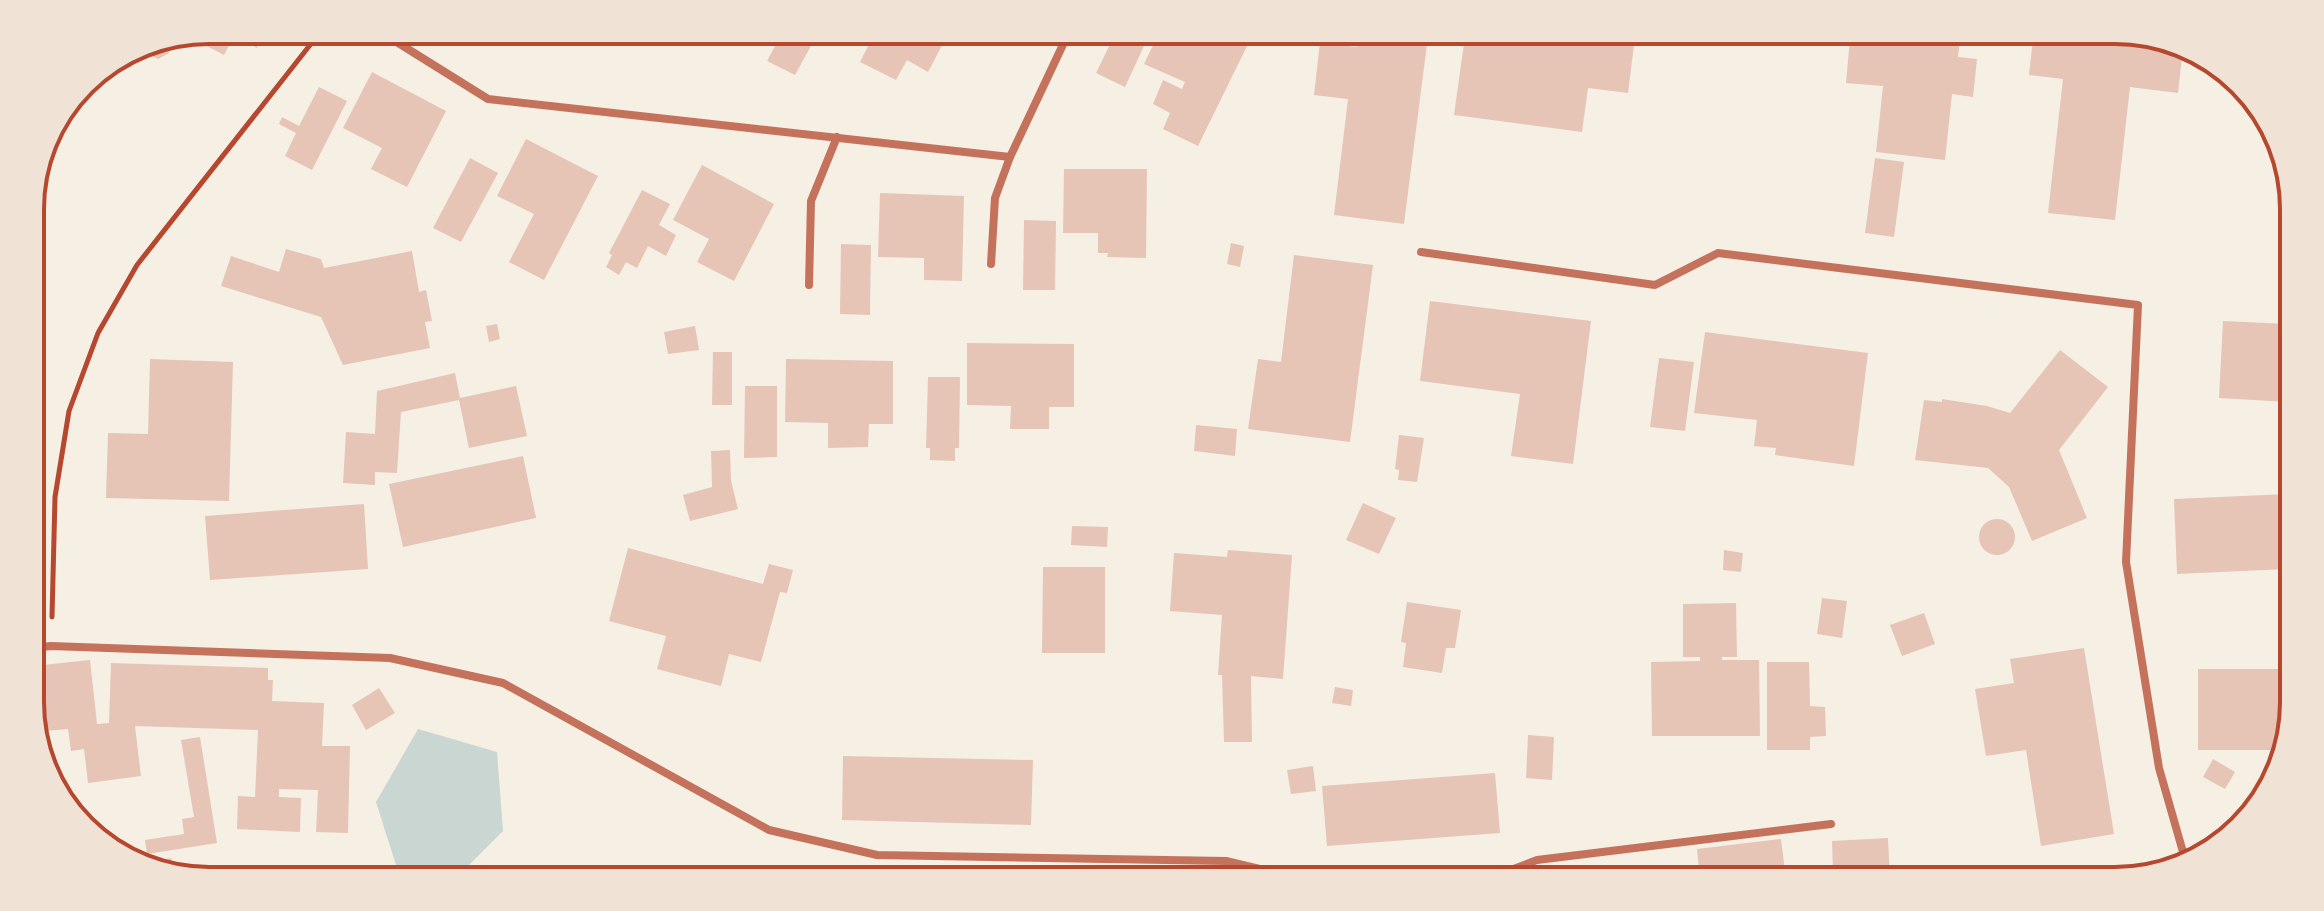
<svg xmlns="http://www.w3.org/2000/svg" width="2324" height="911" font-family="'IBM Plex Serif',serif">
  <rect width="100%" height="100%" fill="#f6efe4"/>
  <!-- water -->
  <path fill="#c9d6d2" d="M418,729L497,752L503,831L461,873H432L396,865L376,802Z"/>
  <!-- building -->
  <g fill="#e6c5b7">
    <path d="M209,30H266L257,48L234,36L224,55L189,37L190,34Z"/>
    <path d="M782,33H818L795,75L767,61Z"/>
    <path d="M859,33L948,34L928,72L907,60L896,80L860,62L871,40Z"/>
    <path d="M1115,34L1149,35L1125,87L1096,73Z"/>
    <path d="M1158,35H1234L1249,42L1198,146L1163,129L1170,113L1153,104L1163,80L1182,89L1185,82L1144,64Z"/>
    <path d="M1357,36H1428L1404,224L1334,215L1348,99L1314,95L1320,42L1356,47Z"/>
    <path d="M1465,36L1635,37L1628,93L1588,88L1582,132L1454,115Z"/>
    <path d="M166,38L169,53L158,59L146,53L147,42Z"/>
    <path d="M1850,38L1960,39L1958,57L1977,59L1973,97L1952,94L1945,160L1876,152L1883,86L1846,83Z"/>
    <path d="M2033,39L2173,40L2183,47L2178,93L2130,87L2115,220L2048,213L2063,79L2029,75Z"/>
    <path d="M372,72L446,111L407,187L371,169L382,148L343,128Z"/>
    <path d="M319,87L347,101L312,170L285,156L296,133L279,124L282,117L299,126Z"/>
    <path d="M526,139L598,176L544,280L509,262L534,214L497,196Z"/>
    <path d="M470,158L498,173L461,242L433,228Z"/>
    <path d="M1875,158L1904,162L1894,237L1865,233Z"/>
    <path d="M702,165L774,204L734,281L697,262L709,239L673,220Z"/>
    <path d="M1064,169H1147L1146,258L1107,257L1108,253H1098V233H1063Z"/>
    <path d="M642,190L670,204L659,225L676,235L666,256L648,246L637,268L626,262L619,275L606,267L612,255L609,253Z"/>
    <path d="M880,193L964,196L962,281L924,280V258L878,257Z"/>
    <path d="M1024,220L1056,221L1055,290H1023Z"/>
    <path d="M1231,243L1244,246L1240,267L1227,264Z"/>
    <path d="M841,244L871,245L870,315L840,314Z"/>
    <path d="M286,249L321,259L324,268L412,251L419,292L426,290L432,321L425,322L430,348L343,365L321,317L221,286L231,256L279,272Z"/>
    <path d="M1294,255L1373,265L1350,442L1248,429L1258,359L1281,362Z"/>
    <path d="M1430,301L1591,321L1573,464L1511,456L1520,394L1420,381Z"/>
    <path d="M2223,321L2290,324L2289,402L2219,398Z"/>
    <path d="M497,324L500,339L489,342L486,326Z"/>
    <path d="M695,326L699,350L668,354L664,332Z"/>
    <path d="M1705,332L1868,353L1854,466L1775,455L1776,448L1754,446L1757,420L1694,413Z"/>
    <path d="M967,343L1074,344V407H1049V429H1010L1011,406L967,405Z"/>
    <path d="M2060,350L2108,387L2059,450L2087,518L2032,541L2009,487L1988,468L1915,460L1924,400L1942,402V399L1987,406L2010,413Z"/>
    <path d="M713,352H732V405H712Z"/>
    <path d="M1659,358L1694,362L1685,431L1650,427Z"/>
    <path d="M150,359L233,362L229,501L106,498L108,433L148,434Z"/>
    <path d="M786,359L893,361V424H869L868,447L828,448V423L785,422Z"/>
    <path d="M455,373L460,398L516,386L527,436L469,448L459,400L401,412L397,473L375,472V485L343,483L346,432L375,434L377,391Z"/>
    <path d="M928,377H960L959,448H955V461L930,460V448H926Z"/>
    <path d="M745,386H777V457L744,458Z"/>
    <path d="M1196,425L1237,429L1235,456L1194,451Z"/>
    <path d="M1399,435L1424,438L1417,482L1398,480L1399,470L1395,469Z"/>
    <path d="M730,450L731,481L738,509L690,521L683,495L712,487L711,451Z"/>
    <path d="M523,456L536,518L403,547L389,484Z"/>
    <path d="M2288,494L2287,569L2177,574L2174,499Z"/>
    <path d="M1363,503L1396,518L1379,554L1346,540Z"/>
    <path d="M364,504L368,569L210,580L205,516Z"/>
    <circle cx="1997" cy="537" r="18"/>
    <path d="M1072,526L1108,527L1107,547L1071,545Z"/>
    <path d="M628,548L763,584L769,564L793,570L787,593L780,592L761,662L729,654L721,686L657,669L666,636L609,621Z"/>
    <path d="M1228,550L1292,555L1283,679L1251,676L1252,742H1224L1222,675H1218L1222,615L1170,611L1174,553L1227,557Z"/>
    <path d="M1724,550L1743,553L1741,572L1723,570Z"/>
    <path d="M1043,567H1105V653H1042Z"/>
    <path d="M1822,598L1847,601L1842,638L1817,634Z"/>
    <path d="M1407,602L1461,610L1455,648H1446L1442,673L1403,667L1406,643L1401,642Z"/>
    <path d="M1736,603L1737,657H1722V660H1759L1760,736H1652L1651,662L1700,661V657H1683V604Z"/>
    <path d="M1924,613L1935,644L1902,656L1890,625Z"/>
    <path d="M2084,648L2114,834L2041,846L2026,750L1986,756L1975,689L2014,683L2010,659Z"/>
    <path d="M90,660L97,724L109,723L111,663L268,668V680H273L272,701L324,703L322,746H350L348,833L316,832L318,790L279,789V797L301,798L300,832L237,829L238,796L255,797L258,730L135,726L141,776L88,783L84,749L71,751L68,729L33,732V666Z"/>
    <path d="M1767,662H1809L1810,706L1825,707L1826,736L1810,737V750H1767Z"/>
    <path d="M2198,669H2286L2285,750H2198Z"/>
    <path d="M1335,687L1353,690L1351,706L1332,703Z"/>
    <path d="M379,688L395,713L366,730L352,705Z"/>
    <path d="M1528,735L1554,737L1552,780L1526,778Z"/>
    <path d="M200,737L217,843L147,854L145,840L184,834L182,819L194,817L181,740Z"/>
    <path d="M843,756L1033,760L1031,825L842,820Z"/>
    <path d="M2213,759L2235,772L2225,789L2203,777Z"/>
    <path d="M1313,766L1316,791L1291,794L1287,770Z"/>
    <path d="M1495,773L1500,833L1327,846L1322,786Z"/>
    <path d="M1888,838L1890,880L1862,879V872L1833,873L1832,841Z"/>
    <path d="M1781,839L1786,879H1700L1697,849Z"/>
    <path d="M171,858L174,871H151L147,869L151,868L150,862Z"/>
    <path d="M1991,865L1994,880H1960L1958,872Z"/>
  </g>
  <g fill="none" stroke-linecap="round" stroke-linejoin="round">
    <!-- path -->
    <path stroke="#b5482f" stroke-width="5" d="M52,617L55,497L69,411L98,333L137,265L321,31"/>
    <!-- minor -->
    <g stroke="#c5725c" stroke-width="8">
      <path d="M379,31L488,99L1010,157L1068,34"/>
      <path d="M1421,252L1655,285L1718,253L2138,305L2126,562L2159,768L2185,859"/>
      <path d="M991,264L995,198L1010,157"/>
      <path d="M809,285L811,201L837,137"/>
      <path d="M33,648L51,646L390,658L503,683L769,830L877,855L1226,861L1293,877"/>
      <path d="M1490,878L1537,860L1831,824"/>
    </g>
  </g>
  <!-- crop -->
  <path d="M0 0H2324V911H0ZM209 44H2115A165 165 0 0 1 2280 209V702A165 165 0 0 1 2115 867H209A165 165 0 0 1 44 702V209A165 165 0 0 1 209 44Z" fill="#f1e2d6" fill-rule="evenodd"/>
  <path fill="none" stroke="#b5482f" stroke-width="4" d="M209 44H2115A165 165 0 0 1 2280 209V702A165 165 0 0 1 2115 867H209A165 165 0 0 1 44 702V209A165 165 0 0 1 209 44Z"/>
</svg>
